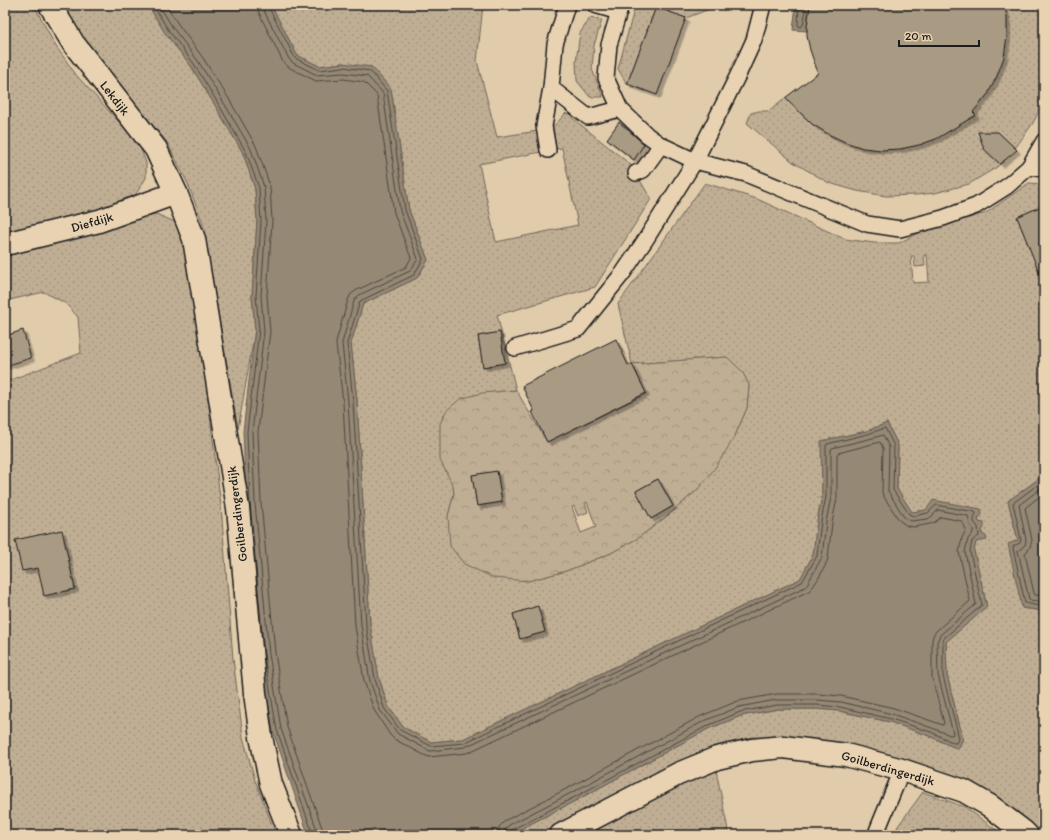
<svg xmlns="http://www.w3.org/2000/svg" width="1049" height="840" font-family="Itim,sans-serif">
  <defs>
    <pattern id="grass-dots" width="8" height="8" patternUnits="userSpaceOnUse"><rect width="8" height="8" fill="#c0ae94"/><path d="M2 2h.1M6 6h.1" fill="none" stroke="#a4957f" stroke-width="1.8" stroke-linecap="round"/></pattern>
    <pattern id="forest-crowns" width="20" height="18" patternUnits="userSpaceOnUse"><rect width="20" height="18" fill="#c0ae94"/><path d="M2 6a3 3 0 1 1 6 0M12 15a3 3 0 1 1 6 0" fill="none" stroke="#a4957f"/></pattern>
    <filter id="shadow"><feDropShadow dx="3.5" dy="3.5" stdDeviation="0" flood-color="#0004"/></filter>
  </defs>
  <rect width="100%" height="100%" fill="#e0cbab"/>
  <filter id="ink" filterUnits="userSpaceOnUse"><feTurbulence type="fractalNoise" baseFrequency=".025" numOctaves="2"/><feDisplacementMap in="SourceGraphic" scale="8" xChannelSelector="R" yChannelSelector="G"/><feConvolveMatrix kernelMatrix="1 2 1 2 8 2 1 2 1" color-interpolation-filters="sRGB"/></filter>
  <g filter="url(#ink)">
    <!-- grass -->
    <g fill="url(#grass-dots)" stroke="#6e6558" fill-rule="evenodd">
      <path d="M5,5H34L55,45L77,76L139,144L146,163V178L136,194L119,204L96,213L5,234Z"/>
      <path d="M62,5H148L165,33L191,66L216,107L243,153L255,189L257,221L252,296L255,330L238,429L203,224L188,184L167,142L87,46Z"/>
      <path d="M271,5H483L477,61L497,137L538,131L541,152L479,164L496,242L578,225L562,148L556,149L553,127L566,113L631,165L651,199L595,287L497,315L516,390L510,391L453,486L454,494L448,516L528,581L566,571L611,553L638,538L671,513L699,488L734,438L747,408L749,385L727,357L632,364L618,304L705,183L757,199L845,239L874,243H899L922,231L986,213L1029,183L1044,184V216L1040,207L1017,217L1029,246L1044,240V388L1042,390L1044,396V475L1008,501L1018,540L1022,608L1044,611V835H1041L1039,832L1004,803L976,785L906,759L854,748L785,739L753,737L718,746L678,763L545,835H509L575,801L708,729L741,716L778,709H817L839,711L890,722L929,736L958,749L963,739L947,675L946,641L987,607L974,551L976,542L982,534V530L978,519L926,510L912,512L897,489L898,445L887,423L867,431L822,441V497L817,521L813,555L800,579L463,739L431,742L403,727L388,706L379,678L370,624L357,401L351,343L363,304L417,278L428,260L409,210L391,89L343,63L319,66L297,55ZM924,255H927L929,282L913,283L911,256H914L915,267L925,266ZM500,332L505,363L483,367L478,336ZM537,607L545,631L520,639L513,614Z"/>
      <path d="M636,5H720L686,18L656,7L627,84L618,69L634,10Z"/>
      <path d="M979,5H1044V101L1033,123L1011,154L997,167L969,184L935,193L915,195L886,196L857,191L829,183L793,162L747,123L751,113L759,111H769L806,83Z"/>
      <path d="M590,18L602,20L594,45L592,69L603,97H590L577,81L576,62L580,33Z"/>
      <path d="M156,214L175,222L187,240L203,358L221,506L233,659L243,737L255,780L271,822L277,835H5V382L81,353L78,317L65,303L44,292L5,301V254L102,230L141,217Z"/>
      <path d="M716,770L729,835H584L676,787L712,773Z"/>
      <path d="M923,792L965,807L1003,835H894L898,826Z"/>
    </g>
    <!-- forest -->
    <path fill="url(#forest-crowns)" stroke="#6e6558" fill-rule="evenodd" d="M727,357L742,371L749,385L747,408L734,438L715,468L699,488L671,513L638,538L611,553L566,571L528,581L494,578L464,564L450,546L448,516L454,494L453,486L440,460V424L446,411L460,399L482,393L516,390L547,442L646,394L632,364ZM497,472L502,502L477,506L472,475ZM658,479L673,506L651,518L636,491ZM587,502L596,527L581,533L572,507L574,506L578,516L588,512L585,503Z"/>
    <!-- water -->
    <g fill="#958874" stroke="#655d51">
      <path d="M148,5H271L297,55L319,66L343,63L372,67L391,89L409,210L428,260L417,278L363,304L351,343L357,401L370,624L379,678L388,706L403,727L431,742L463,739L800,579L813,555L817,521L822,497L821,441L867,431L887,423L898,445L897,489L912,512L926,510L933,500L981,509L982,515L978,519L979,522L984,523V528L982,530V534L986,536L987,540L976,542L974,551L987,607L946,642L947,675L963,739L958,749L929,736L890,722L839,711L817,709H778L741,716L708,729L575,801L509,835H307L308,834L273,731L260,655L246,503L243,431L255,330L252,296L257,221L255,189L243,153L216,107L191,66L165,33Z"/>
      <path d="M796,5H811L808,15L807,31L793,30Z"/>
      <path d="M1044,475V611L1022,608L1008,544L1018,540L1008,501Z"/>
    </g>
    <g fill="none" stroke-linecap="round" stroke-linejoin="round">
      <!-- shore -->
      <g stroke="#4c473f" stroke-width="1">
        <path d="M153,5L169,31L194,64L219,105L246,152L259,188L261,221L256,296L259,330L247,432L250,503L264,655L277,730L312,832V835"/>
        <path d="M159,5L173,28L198,61L224,103L251,149L264,187L266,221L261,296L264,331L252,432L255,503L269,654L281,729L317,830V835"/>
        <path d="M166,5L178,24L203,58L229,99L256,146L270,186L272,221L267,296L270,331L258,432L261,502L275,653L287,727L322,828L323,835"/>
        <path d="M257,5L259,13L283,62L290,68L316,81L343,79L364,82L377,95L394,213L411,258L406,267L357,290L351,294L348,300L337,338L336,344L343,402L355,626L364,681L374,710L390,735L394,739L424,755L429,757L467,753L809,591C815,586 826,566 828,558L832,523L837,498V455L838,453L880,442L883,448L882,493L884,497L899,520L907,526L914,527L930,524L935,522L941,517L962,521L966,530L962,538L959,552L970,601L936,631L933,636L932,640V678L944,723L943,725L894,708L841,696L818,694H777L738,701L701,716L568,788L506,820L499,827L498,835"/>
        <path d="M263,5L264,11L289,59L293,63L317,75L343,73L367,76L383,93L400,211L418,259L410,271L359,295L356,298L354,301L342,343L348,402L361,625L370,681L380,710L398,734L430,751L465,747L805,587L808,583L822,557L826,522L831,497V450L832,448L869,439L883,435L889,447L888,491L904,517L907,519L911,521L928,519L932,516L938,510L968,516L970,525L973,529V533L968,539L965,552L976,604L940,635L937,642L938,675L953,733L952,735H950L932,728L892,714L841,702L817,700H776L739,707L704,721L571,793L509,825L505,830L504,835"/>
        <path d="M268,5L269,8L295,58L319,70L343,67L370,71L387,91L405,210L423,259L414,275L360,301L347,343L353,401L366,625L375,679L384,708L400,730L431,746L464,743L802,582L817,556L821,521L826,497V446L827,444L868,434L885,428L894,446L893,490L909,514L913,516L928,513L936,505L975,512L976,513C974,520 972,521 978,527L979,536L972,541L970,552L982,605L944,638L943,641V676L959,738L956,743H954L931,732L891,719L840,707L817,705H777L740,712L707,726L573,798L511,830L509,832V835"/>
        <path d="M799,5L798,25L799,26L801,27L803,25L807,5"/>
        <path d="M1044,480L1013,503L1021,539L1020,543L1013,546V548L1025,603L1044,607"/>
        <path d="M1044,486L1019,505L1026,540L1025,545L1018,551L1029,599L1030,600L1044,602"/>
        <path d="M1044,493L1025,508L1032,540L1030,547L1025,554L1034,593L1035,595L1044,596"/>
      </g>
    </g>
    <!-- building -->
    <g fill="#a99a83" stroke="#1c1c1c" filter="url(#shadow)">
      <path d="M810,5H1004L1007,16V36L1004,57L997,76L988,94L973,112L976,115L936,139L919,145L900,149L881,150L863,148L845,142L828,134L812,124L785,98L818,73L810,50L807,36V26Z"/>
      <path d="M656,7L686,18L657,95L627,84Z"/>
      <path d="M619,122L644,144L634,160L607,139Z"/>
      <path d="M978,132H998L1017,150L1000,164L984,149Z"/>
      <path d="M1044,205V282H1043L1017,217Z"/>
      <path d="M23,330L31,358L5,366V336Z"/>
      <path d="M500,332L505,363L483,367L478,336Z"/>
      <path d="M616,339L628,365L632,364L646,393L547,442L532,412L534,411L522,386Z"/>
      <path d="M497,471L502,502L477,506L472,475Z"/>
      <path d="M658,479L673,506L651,519L636,491Z"/>
      <path d="M62,530L75,589L44,596L38,568L22,571L15,540Z"/>
      <path d="M538,606L545,632L520,639L513,614Z"/>
    </g>
    <g fill="none" stroke-linecap="round" stroke-linejoin="round">
      <!-- service casing -->
      <g stroke="#1c1c1c" stroke-width="18">
        <g id="service">
          <path d="M595,5L619,12"/>
          <path d="M621,5L609,45L606,78L620,109L647,135L661,145L695,161L746,174L867,224L900,229L943,218L976,206L1006,187L1029,167L1044,169"/>
          <path d="M551,88L588,117L620,109"/>
          <path d="M548,150L544,126L551,88L555,44L567,5"/>
          <path d="M1029,167L1044,141"/>
          <path d="M636,173L643,170L661,145"/>
          <path d="M515,348L578,329L623,273L646,239L695,161L738,75L754,40L763,5"/>
          <path d="M878,835L877,831L902,770"/>
        </g>
      </g>
      <!-- minor casing -->
      <g stroke="#1c1c1c" stroke-width="25">
        <g id="minor">
          <path d="M50,5L73,43L156,149L176,193L194,239L238,508L255,693L261,737L271,784L291,835"/>
          <path d="M5,244L99,221L176,193"/>
          <path d="M561,835L678,774L717,758L752,750L783,747L846,755L902,770L964,791L990,806L1024,832L1027,835"/>
        </g>
      </g>
      <!-- service -->
      <use href="#service" stroke="#e8d2b1" stroke-width="15"/>
      <!-- minor -->
      <use href="#minor" stroke="#e8d2b1" stroke-width="22"/>
    </g>
  </g>
  <g text-anchor="middle" dominant-baseline="central" stroke-width="3" stroke-linejoin="round" paint-order="stroke">
    <!-- street labels -->
    <g font-size="13" fill="#1c1c1c" stroke="#e8d2b1">
      <text transform="translate(115 98) rotate(52)">Lekdijk</text>
      <text transform="translate(92 222) rotate(-16)">Diefdijk</text>
      <text transform="translate(237 514) rotate(-97)">Goilberdingerdijk</text>
      <text transform="translate(888 768) rotate(16)">Goilberdingerdijk</text>
    </g>
  </g>
  <!-- margin -->
  <rect width="1049" height="840" fill="none" stroke="#e8d2b1" stroke-width="20"/>
  <rect x="10" y="10" width="1029" height="820" fill="none" stroke="#1c1c1c" stroke-width="1.5" filter="url(#ink)"/>
  <!-- scale -->
  <path d="M899 40v6h80v-6" fill="none" stroke="#1c1c1c" stroke-width="2"/>
  <text x="905" y="40" font-size="12" fill="#1c1c1c" stroke="#e8d2b1" stroke-width="3" paint-order="stroke">20 m</text>
</svg>
